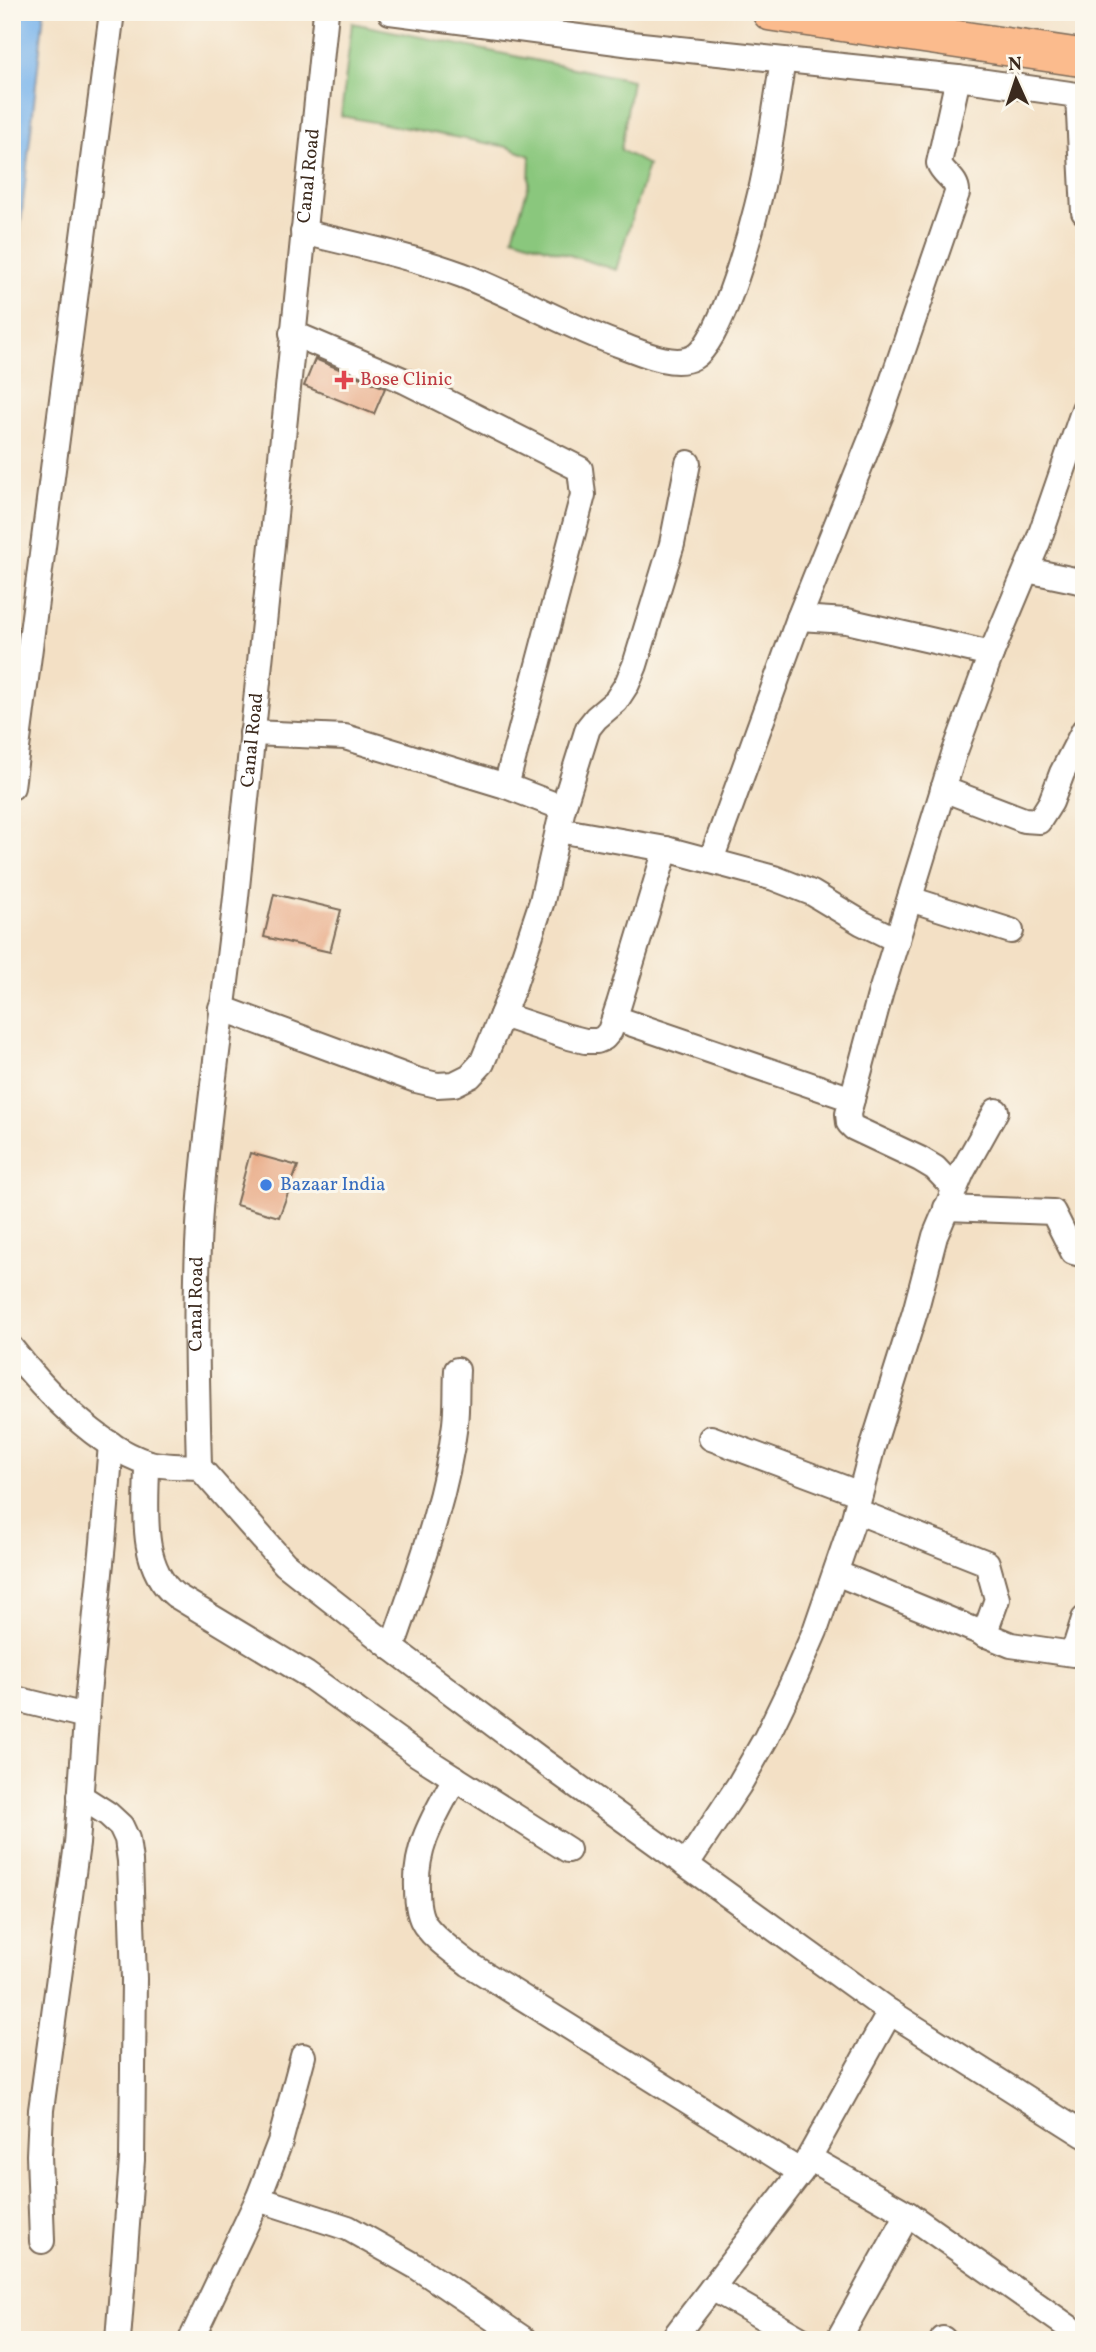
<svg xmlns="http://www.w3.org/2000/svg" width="1096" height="2352" font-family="Vollkorn,serif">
  <rect width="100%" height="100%" fill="#fbf7ec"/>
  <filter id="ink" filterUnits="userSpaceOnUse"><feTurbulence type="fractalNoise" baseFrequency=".0143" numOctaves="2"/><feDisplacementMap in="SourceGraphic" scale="14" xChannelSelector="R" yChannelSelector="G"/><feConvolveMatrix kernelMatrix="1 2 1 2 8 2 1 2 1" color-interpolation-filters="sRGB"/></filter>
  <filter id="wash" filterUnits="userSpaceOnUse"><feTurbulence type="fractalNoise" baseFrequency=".00686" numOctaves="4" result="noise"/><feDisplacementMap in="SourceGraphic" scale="28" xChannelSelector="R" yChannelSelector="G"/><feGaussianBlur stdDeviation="1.57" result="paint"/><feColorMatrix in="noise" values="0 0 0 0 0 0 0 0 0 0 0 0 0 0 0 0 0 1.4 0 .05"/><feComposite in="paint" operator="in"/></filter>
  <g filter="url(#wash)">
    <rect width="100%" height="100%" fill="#f3e0c5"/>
    <!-- green -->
    <path fill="#8ac77d" stroke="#62784e" stroke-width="2" d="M352,23L632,80L621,150L648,165L616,270L513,237L529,183L530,156L508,147L341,116Z"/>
    <!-- water -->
    <path fill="#7bb5ec" stroke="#5b7085" stroke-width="2" d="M12,12H44L12,302Z"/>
    <g id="blocks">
      <!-- building -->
      <g fill="#e9ac88">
        <path d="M315,359L385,388L374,414L304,386Z"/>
        <path d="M274,894L341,910L330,952L264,937Z"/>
        <path d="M250,1153L298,1166L279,1217L236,1205Z"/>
      </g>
    </g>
  </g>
  <g filter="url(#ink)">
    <use href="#blocks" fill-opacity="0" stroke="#7b6a58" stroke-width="2"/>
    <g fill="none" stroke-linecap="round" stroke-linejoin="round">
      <!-- minor casing -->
      <g stroke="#7b6a58" stroke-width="28">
        <g id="minor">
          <path d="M390,12L632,44L958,78L1084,96"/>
          <path d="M1078,95L1084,212"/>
          <path d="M303,232C356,245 410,256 462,275C517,296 567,327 623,346C642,353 675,368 694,357C723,341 754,220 762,186C771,144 776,102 783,60"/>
          <path d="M292,333L405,381L580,469L583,495L506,786"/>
          <path d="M1027,570L1084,582"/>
          <path d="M799,618L847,621L991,654"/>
          <path d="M252,733L345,737L506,786L563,808"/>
          <path d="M12,787L112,12"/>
          <path d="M943,789L1024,820L1039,821L1051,802L1062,773L1084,730"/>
          <path d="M558,830L666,849L774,878L812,893L862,923L897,940"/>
          <path d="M711,860L799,618L881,414L957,193C958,179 943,175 939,163L958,78"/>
          <path d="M910,899L1011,931"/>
          <path d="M221,1008L416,1080L437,1085L454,1084L470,1076L482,1063L513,988L542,901L563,808L588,728L596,718L616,701L627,684L635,665L672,544L688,463"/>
          <path d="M502,1015L565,1036L585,1041H597L604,1038L610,1031L619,1004L666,849"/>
          <path d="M615,1018L852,1099"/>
          <path d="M954,1188L935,1168L920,1159L854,1128L849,1123L848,1114L880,995L954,754L991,654L1038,542L1084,409"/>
          <path d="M946,1208L1053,1212L1073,1252L1084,1255"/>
          <path d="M12,1349C43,1389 97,1446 146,1462C162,1467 183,1466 199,1467L285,1564L392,1648L544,1762L890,2012L1084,2135"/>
          <path d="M711,1438L860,1494"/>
          <path d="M147,1462C147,1506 138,1565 175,1595L306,1674L417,1754L568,1850"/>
          <path id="s1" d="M199,1467C197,1382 194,1296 200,1210C208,1105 225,1001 236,897C268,602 295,307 326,12"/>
          <path d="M856,1511L987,1563L997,1599L984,1635"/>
          <path d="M836,1573L1011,1645L1073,1654L1084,1619"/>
          <path d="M392,1648C417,1575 446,1501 455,1424C457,1407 456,1388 457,1370"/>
          <path d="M12,1698L86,1716"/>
          <path d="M455,1778C435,1816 415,1845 417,1888C417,1900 418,1915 425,1925C437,1941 454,1952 469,1964L801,2172"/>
          <path d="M80,1796L108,1814L121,1826L127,1839L130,1861L134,1979L132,2160L118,2340"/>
          <path d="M686,1865L739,1785L766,1738L792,1684L815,1631L854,1518L872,1449L915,1312L935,1236L962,1172L996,1111"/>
          <path d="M809,2158L908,2214L1084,2338"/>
          <path d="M258,2199L348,2228L417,2267L525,2340"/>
          <path d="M42,2241L39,2155L41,2110L77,1844L88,1693L103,1543L111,1444"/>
          <path d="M712,2288L802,2340"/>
          <path d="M943,2339L944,2340"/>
          <path d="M191,2340L258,2199L280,2142L303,2056"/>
          <path d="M672,2340L801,2172L890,2012"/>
          <path d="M838,2340L908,2214"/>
        </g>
      </g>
      <!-- highway casing -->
      <g stroke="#7b6a58" stroke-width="40">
        <path id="highway" d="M771,12L1084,58"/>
      </g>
      <!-- minor -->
      <use href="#minor" stroke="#fff" stroke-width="24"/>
      <!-- highway -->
      <use href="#highway" stroke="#fbbb8d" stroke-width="37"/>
    </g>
  </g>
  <!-- markers -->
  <path fill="#e0444e" stroke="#fbf7ec" stroke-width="2.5" d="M340.5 369.5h7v7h7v7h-7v7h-7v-7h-7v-7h7z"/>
  <circle fill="#3f7fe0" stroke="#fbf7ec" stroke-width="2.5" cx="266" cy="1185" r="7"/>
  <g text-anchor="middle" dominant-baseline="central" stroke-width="6" stroke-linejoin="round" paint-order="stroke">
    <!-- street labels -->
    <g font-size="19" fill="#3b2a1e" stroke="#fbf7ec">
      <text stroke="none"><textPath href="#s1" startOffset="1297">Canal Road</textPath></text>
      <text stroke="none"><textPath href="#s1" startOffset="730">Canal Road</textPath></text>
      <text stroke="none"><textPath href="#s1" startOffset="163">Canal Road</textPath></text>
    </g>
    <!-- health labels -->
    <g font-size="19" fill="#be3a42" stroke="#fbf7ec" text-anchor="start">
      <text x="360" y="380">Bose Clinic</text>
    </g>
    <!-- shop labels -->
    <g font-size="19" fill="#366cbe" stroke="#fbf7ec" text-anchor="start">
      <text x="280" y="1185">Bazaar India</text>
    </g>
  </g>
  <!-- margin -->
  <rect width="1096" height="2352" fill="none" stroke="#fbf7ec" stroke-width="42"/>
  <!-- north arrow -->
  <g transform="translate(1016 80) rotate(357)" stroke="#fbf7ec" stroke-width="5" paint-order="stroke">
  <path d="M0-5L12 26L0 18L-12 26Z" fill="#3b2a1e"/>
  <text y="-10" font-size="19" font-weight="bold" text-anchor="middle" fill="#3b2a1e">N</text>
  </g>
</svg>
